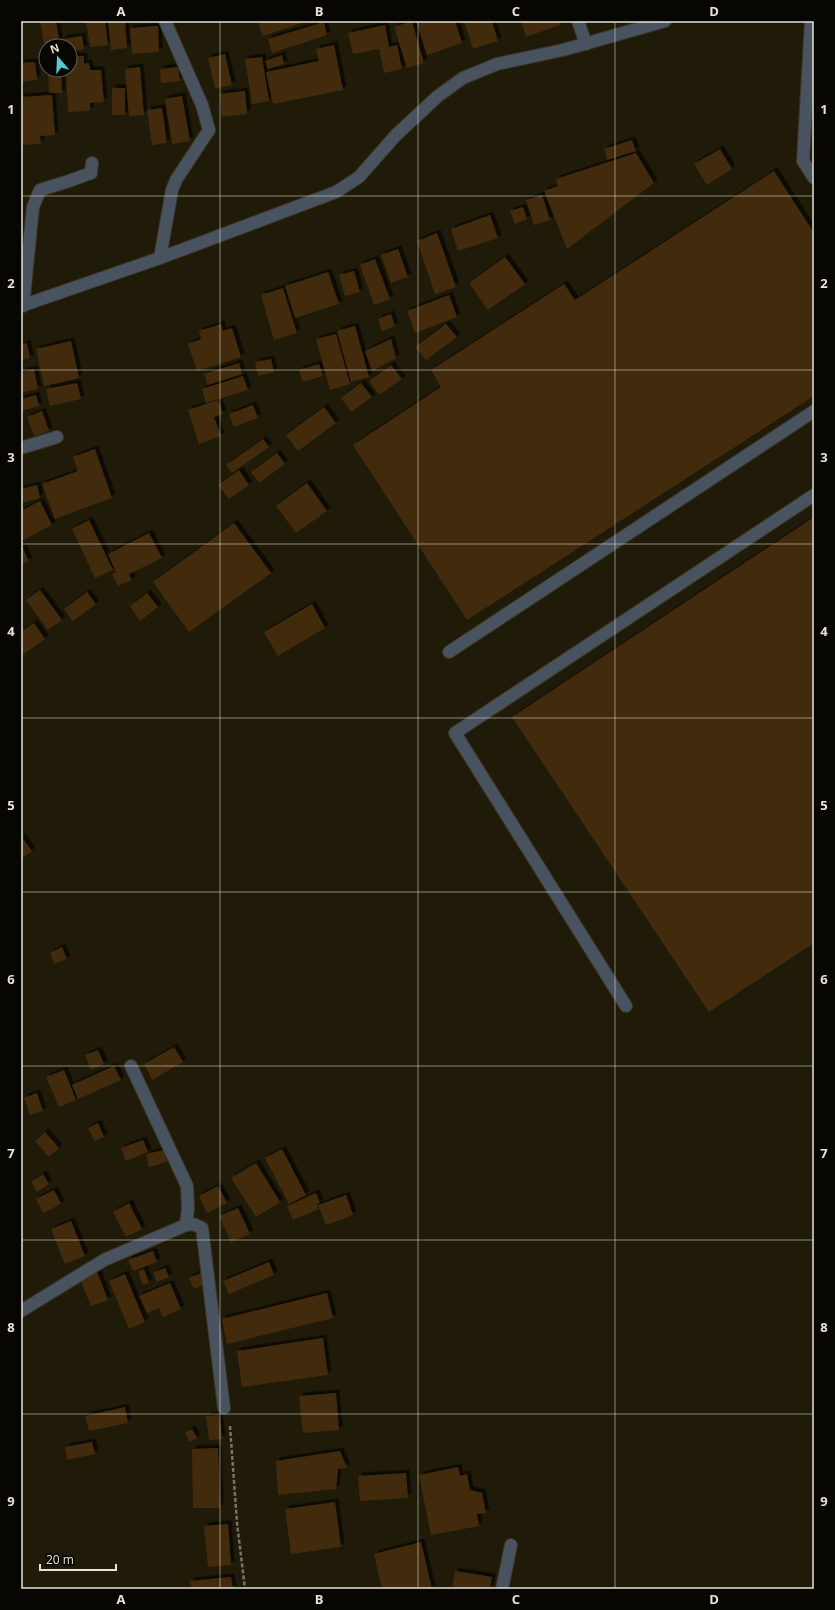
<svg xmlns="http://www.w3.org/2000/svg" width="835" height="1610" font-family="'Open Sans',sans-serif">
  <defs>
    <filter id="shadow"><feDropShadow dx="3.5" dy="-3.5" stdDeviation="0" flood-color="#0009"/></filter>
  </defs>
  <rect width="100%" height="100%" fill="#1f1b08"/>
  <!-- building -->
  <g fill="#422a0d" filter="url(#shadow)">
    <path d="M40,21H56L60,46H46V57Z"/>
    <path d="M86,21H105L108,45L90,47Z"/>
    <path d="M108,21H125L127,48L111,50Z"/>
    <path d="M264,21H308L263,36L258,23Z"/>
    <path d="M412,21L424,63L407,68L394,27Z"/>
    <path d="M416,21H455L462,43L427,55Z"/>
    <path d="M464,21H492L498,41L473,49Z"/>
    <path d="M521,21H559L560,25L526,37Z"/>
    <path d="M324,22L327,35L272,53L268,39Z"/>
    <path d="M385,25L389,47L397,45L402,69L384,73L379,49L353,54L348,33Z"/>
    <path d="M158,26L159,52L132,54L130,28Z"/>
    <path d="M82,36L84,49L70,51V46H63L62,39Z"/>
    <path d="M334,45L343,90L273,104L266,72L319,61L316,49Z"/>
    <path d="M225,54L232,85L215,89L208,58Z"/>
    <path d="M282,55L284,64L268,69L265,61Z"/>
    <path d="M70,56H84V64L89,63L90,70H101L104,102L90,103V111L68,112L66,70H70Z"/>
    <path d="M262,57L269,101L252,104L245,59Z"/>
    <path d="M35,62L37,80L21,82V63Z"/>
    <path d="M140,67L144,115L129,116L125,69Z"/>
    <path d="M178,67L180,81L161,83L160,69Z"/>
    <path d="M48,71H61L62,93H49Z"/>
    <rect x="112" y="88" width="13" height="27"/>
    <path d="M245,91L247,114L222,117L220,94Z"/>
    <path d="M52,95L55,135L40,136L41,144L21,145V97Z"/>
    <path d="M182,96L190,141L172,144L165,99Z"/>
    <path d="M162,108L167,143L152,145L147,110Z"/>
    <path d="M632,140L636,151L607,160L604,149Z"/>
    <path d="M720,149L732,169L707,185L694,164Z"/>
    <path d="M636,153L654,183L567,249L544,191L558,186L556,179Z"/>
    <path d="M774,171L814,233V396L467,620L353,445L441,387L431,370L564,284L575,300Z"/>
    <path d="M542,195L550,220L534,225L526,200Z"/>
    <path d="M523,207L527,219L515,224L510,211Z"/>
    <path d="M490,215L498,238L458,251L451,229Z"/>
    <path d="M437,233L456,287L435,294L417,241Z"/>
    <path d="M398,249L408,277L391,283L381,255Z"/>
    <path d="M505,257L525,284L488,310L469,283Z"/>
    <path d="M375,259L390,299L374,305L360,265Z"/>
    <path d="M354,271L360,292L345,296L339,275Z"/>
    <path d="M328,272L339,304L295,318L285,286Z"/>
    <path d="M283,288L297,333L274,340L261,295Z"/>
    <path d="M449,295L457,317L415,333L407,311Z"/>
    <path d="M391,314L395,326L382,331L378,319Z"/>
    <path d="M221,324L223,331L232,328L241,357L197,371L188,344L201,339L199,331Z"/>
    <path d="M446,324L457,337L426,360L415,347Z"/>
    <path d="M355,326L369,377L351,382L337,331Z"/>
    <path d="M336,334L350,384L330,390L316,339Z"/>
    <path d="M391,339L396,358L372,371L365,351Z"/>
    <path d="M71,341L79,378L44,386L36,349Z"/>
    <path d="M27,343L30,358L21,360V345Z"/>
    <path d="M271,359L274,372L258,376L255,362Z"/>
    <path d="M239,363L242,374L208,385L204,374Z"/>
    <path d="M319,364L323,376L303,382L299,370Z"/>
    <path d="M391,365L402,379L379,395L369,381Z"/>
    <path d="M34,369L38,389L21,393V372Z"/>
    <path d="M243,376L248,390L206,403L202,389Z"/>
    <path d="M77,383L81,399L50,406L46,389Z"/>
    <path d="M361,383L372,397L351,412L341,398Z"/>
    <path d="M36,395L39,406L21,411V399Z"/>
    <path d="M218,400L223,414L214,417L221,436L199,444L188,410Z"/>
    <path d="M253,405L258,418L234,427L229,414Z"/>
    <path d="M324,407L336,423L298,451L286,435Z"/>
    <path d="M42,411L49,431L34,436L27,417Z"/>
    <path d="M263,439L269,447L232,473L226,465Z"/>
    <path d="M95,449L112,498L55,519L42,484L78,471L73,457Z"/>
    <path d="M277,453L285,464L259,483L251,472Z"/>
    <path d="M239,470L249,485L229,499L218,485Z"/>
    <path d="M307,483L327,511L296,533L276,506Z"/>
    <path d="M37,485L40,498L21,503V489Z"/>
    <path d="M40,501L52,525L23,540L21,537V511Z"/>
    <path d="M814,517V943L709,1012L512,717Z"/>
    <path d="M89,520L113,570L95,578L72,529Z"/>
    <path d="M234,523L271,573L189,632L153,582Z"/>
    <path d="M149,533L162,558L129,574L132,580L118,586L112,574L116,572L108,554Z"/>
    <path d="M21,545L29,561L21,565Z"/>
    <path d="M40,590L62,620L48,630L26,600Z"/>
    <path d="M87,592L96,604L73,621L64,609Z"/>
    <path d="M147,593L158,607L140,621L130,606Z"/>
    <path d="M312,604L325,628L278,656L264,632Z"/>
    <path d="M34,623L45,639L21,656V632Z"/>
    <path d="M21,836L32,851L21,859Z"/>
    <path d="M62,947L67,959L54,964L50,953Z"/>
    <path d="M174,1047L183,1062L152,1080L144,1064Z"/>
    <path d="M98,1050L104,1064L91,1070L85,1055Z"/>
    <path d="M114,1066L121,1080L78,1099L72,1085Z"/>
    <path d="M64,1070L76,1100L59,1107L46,1077Z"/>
    <path d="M37,1093L43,1111L30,1115L24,1098Z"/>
    <path d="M98,1123L104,1137L94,1141L88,1128Z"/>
    <path d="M45,1132L59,1148L49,1157L35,1141Z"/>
    <path d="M143,1140L148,1152L126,1161L121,1148Z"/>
    <path d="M282,1149L306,1195L289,1204L265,1158Z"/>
    <path d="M164,1150L167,1162L149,1167L146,1154Z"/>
    <path d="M256,1163L280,1202L256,1217L231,1178Z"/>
    <path d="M43,1174L49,1184L37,1192L31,1182Z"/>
    <path d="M218,1186L227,1203L207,1213L199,1196Z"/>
    <path d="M54,1190L61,1204L43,1213L36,1199Z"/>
    <path d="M316,1193L320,1203L317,1204L319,1209L293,1220L287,1206Z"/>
    <path d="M346,1195L353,1215L326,1225L318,1205Z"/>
    <path d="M129,1203L142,1229L126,1237L113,1212Z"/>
    <path d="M238,1208L250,1234L231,1242L219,1216Z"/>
    <path d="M71,1221L85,1256L65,1264L51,1229Z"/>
    <path d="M153,1251L157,1262L133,1271L128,1260Z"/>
    <path d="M269,1262L274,1275L229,1294L223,1281Z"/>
    <path d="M165,1268L169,1277L157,1282L153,1273Z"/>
    <path d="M144,1269L149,1283L143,1285L138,1272Z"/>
    <path d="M97,1272L108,1300L91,1306L80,1279Z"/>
    <path d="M201,1273L206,1284L194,1289L189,1278Z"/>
    <path d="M125,1274L145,1322L129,1329L109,1281Z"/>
    <path d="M170,1283L181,1309L163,1317L159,1308L147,1313L139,1296Z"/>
    <path d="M327,1293L333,1318L227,1344L222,1319Z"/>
    <path d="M323,1338L328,1375L242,1387L237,1351Z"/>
    <path d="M336,1393L339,1430L303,1433L299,1396Z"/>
    <path d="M125,1407L128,1423L89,1431L85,1416Z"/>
    <path d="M219,1415L222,1439L209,1440L206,1416Z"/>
    <path d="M192,1429L197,1438L190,1442L185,1433Z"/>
    <path d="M92,1442L95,1454L67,1460L65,1447Z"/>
    <path d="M218,1448L220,1508H193L192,1449Z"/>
    <path d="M340,1451L347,1468L338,1469L336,1489L278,1495L276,1461Z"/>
    <path d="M458,1467L460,1476L467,1474L470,1490L482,1493L486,1513L477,1514L479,1526L431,1535L419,1475Z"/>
    <path d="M406,1473L408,1498L360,1501L358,1476Z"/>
    <path d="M335,1502L341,1547L291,1554L285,1509Z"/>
    <path d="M228,1524L231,1565L208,1567L204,1526Z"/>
    <path d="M421,1542L432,1589H382L374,1554Z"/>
    <path d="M455,1571L492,1577L490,1589H452Z"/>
    <path d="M231,1577L233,1589H191L190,1581Z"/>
  </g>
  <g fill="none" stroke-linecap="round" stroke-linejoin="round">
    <!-- lane casing -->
    <g stroke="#3b3725" stroke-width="14">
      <g id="lane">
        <path d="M811,21L803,161L814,178"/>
        <path d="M449,652L814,411"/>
        <path d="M626,1006L455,733L814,495"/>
      </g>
    </g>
    <!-- street casing -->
    <g stroke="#3b3725" stroke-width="14">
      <g id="street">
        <path d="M578,21L586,44"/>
        <path d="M160,258L172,190L176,180L209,130L202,105L165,21"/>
        <path d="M21,306L160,258L336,192L359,177L396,135L438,96L463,78L497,64L563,50L665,21"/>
        <path d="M23,306L33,207L40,190L69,181L91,173L92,163"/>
        <path d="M21,448L57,437"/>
        <path d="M131,1066L187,1186L188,1209L186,1225"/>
        <path d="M21,1311L104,1260L186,1225L193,1224L202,1228L224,1408"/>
        <path d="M502,1589L511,1545"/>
      </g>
    </g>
    <!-- path -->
    <path stroke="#777464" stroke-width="2.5" stroke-dasharray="4 2" stroke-linecap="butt" d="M230,1426L237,1523L245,1589"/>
    <!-- lane -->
    <use href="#lane" stroke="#49525f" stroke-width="12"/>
    <!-- street -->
    <use href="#street" stroke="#49525f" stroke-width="12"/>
  </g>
  <!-- grid -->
  <path fill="none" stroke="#e6e4d8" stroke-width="1" stroke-opacity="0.55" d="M220,21V1589M418,21V1589M615,21V1589M21,196H814M21,370H814M21,544H814M21,718H814M21,892H814M21,1066H814M21,1240H814M21,1414H814"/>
  <!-- border -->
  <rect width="835" height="1610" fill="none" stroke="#070602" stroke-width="44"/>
  <!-- north arrow -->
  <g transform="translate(58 58) rotate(341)"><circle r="19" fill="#070602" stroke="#605f58"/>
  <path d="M0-3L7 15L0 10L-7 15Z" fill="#52cbd8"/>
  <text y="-6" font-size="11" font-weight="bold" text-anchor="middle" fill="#e6e4d8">N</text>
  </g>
  <!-- scale -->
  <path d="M40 1564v6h76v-6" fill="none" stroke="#e6e4d8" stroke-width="2"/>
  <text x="46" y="1564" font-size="12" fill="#e6e4d8" stroke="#070602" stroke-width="3" paint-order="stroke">20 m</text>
  <rect x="22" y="22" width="791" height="1566" fill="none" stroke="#e6e4d8" stroke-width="1.5"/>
  <g font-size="13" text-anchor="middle" font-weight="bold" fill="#e6e4d8">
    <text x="121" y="16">A</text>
    <text x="319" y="16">B</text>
    <text x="516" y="16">C</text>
    <text x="714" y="16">D</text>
    <text x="11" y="114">1</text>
    <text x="824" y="114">1</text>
    <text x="11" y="288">2</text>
    <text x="824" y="288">2</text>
    <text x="11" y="462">3</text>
    <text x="824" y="462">3</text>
    <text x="11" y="636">4</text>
    <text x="824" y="636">4</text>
    <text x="11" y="810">5</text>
    <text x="824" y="810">5</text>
    <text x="11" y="984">6</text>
    <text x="824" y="984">6</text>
    <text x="11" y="1158">7</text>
    <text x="824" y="1158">7</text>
    <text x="11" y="1332">8</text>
    <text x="824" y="1332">8</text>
    <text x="11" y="1506">9</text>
    <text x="824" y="1506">9</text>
    <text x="121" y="1604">A</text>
    <text x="319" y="1604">B</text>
    <text x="516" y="1604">C</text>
    <text x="714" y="1604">D</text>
  </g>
</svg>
